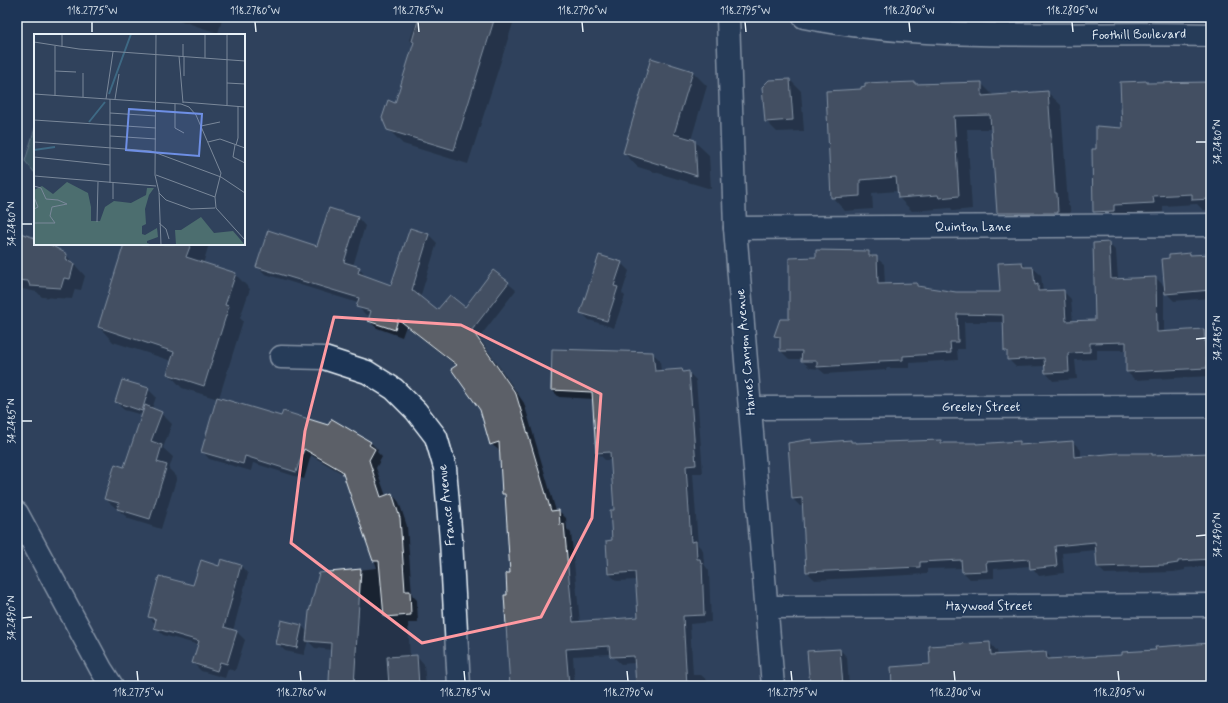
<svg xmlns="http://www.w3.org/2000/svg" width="1228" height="703" font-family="Mynerve,sans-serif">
  <rect width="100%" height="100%" fill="#30425c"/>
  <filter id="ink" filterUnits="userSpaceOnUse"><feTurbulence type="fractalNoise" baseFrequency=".025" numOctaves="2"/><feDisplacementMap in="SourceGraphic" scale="8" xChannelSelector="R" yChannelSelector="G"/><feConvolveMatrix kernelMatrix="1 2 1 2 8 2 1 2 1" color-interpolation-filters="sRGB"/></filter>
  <g filter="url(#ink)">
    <!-- green -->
    <path fill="#4c6e6f" stroke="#9ab0b4" d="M35,128V173L25,161Z"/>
    <!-- shadow -->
    <g fill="#0007">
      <path d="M169,17H223L218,33Z"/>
      <path d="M418,17H515L468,164L403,144L388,129L414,45L410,40Z"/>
      <path d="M693,72L707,86L691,140L694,141L709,155L711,189L638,167L624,153Z"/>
      <path d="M790,80L801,91L804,131L777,132L766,121Z"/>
      <path d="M888,83L889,84L915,83L917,85L981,83L994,96L1047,92L1061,105L1068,205L1070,207L1071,226H1012L998,212L992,129H967L972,209L953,211L951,208L912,211L899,198L898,191L872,193L873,209L845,211L832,197L862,90Z"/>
      <path d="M1211,83V210H1203L1197,204L1163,206V212L1124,215L1104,221L1094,211L1097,150L1123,129Z"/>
      <path d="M358,218L365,226L353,266L359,268L366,277L392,287L411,230L429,235L437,243L420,298L438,312L465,308L493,271L516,290L479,338L524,403L556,511H559L566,518L567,529L571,533L580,622L639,618L637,580L617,581L609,574L615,511L611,460H605L597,452L594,399L559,397L552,390L652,353L660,360L661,372L682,370L684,372H688L696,380L703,473H693L698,545L703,550L704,564L709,571L711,622L690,624L693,675H701L709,682V686H637L635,663L621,664L610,654L573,656L575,686H512L508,596L511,574L507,498L503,494L500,451L491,444L481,410L457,366L406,326L402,337L377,328L369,321L371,316L365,314L357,306L358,303L265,274L257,266L318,247Z"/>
      <path d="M17,234L35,239V244H47L66,255L85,276L81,290L75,289L72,299L42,297L37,292L17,288Z"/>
      <path d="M1108,243L1116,251L1118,279L1156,278L1164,286V332L1211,329V376L1135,380L1127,372V350H1097V359L1075,360L1077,379L1053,381L1046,373L1045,366L1016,367L1008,359V354L1005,351L1004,322H964L965,349H957L958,360L910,363V368H886V370L825,374L819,369L810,368L802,361V359H789L781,351V342L775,336L780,320H790L817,258L868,252L884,264L885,285L917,284L921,287L956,293H1001L999,264L1022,263L1028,268H1033L1041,275L1043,292L1063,291L1071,299L1073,322L1096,321Z"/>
      <path d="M123,244H209L203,264L235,274L250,289L240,318L243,321L219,398L282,417L329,426L332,421L371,443L378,450L377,452L382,457L376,468L386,496L392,494L399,502L407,526L412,595L417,600L418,623H408L410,657L417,656L424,664L426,686H329L332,650L315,648L308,641L304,655L285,651L277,643L282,621L302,626L308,632L320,574L377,568L344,474L311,455L304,479L253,463L251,471L209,459L202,451L218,399L182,388L168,373L172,361L113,342L99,327L125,246Z"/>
      <path d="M1211,255V317L1210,298L1174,301L1166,293Z"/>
      <path d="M621,263L629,271L622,293L625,296L614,328L589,320L582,313Z"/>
      <path d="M148,389L156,397L152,409L161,413L172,424L163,448L173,457L169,469L177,477L161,529L129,519L105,499L125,468L142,415L124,410L116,402Z"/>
      <path d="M811,440L814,444L851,441L857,444L940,441L943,444H976L977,445L1020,442L1023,446L1073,442L1081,450V457L1151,454L1153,456L1211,454V566L1185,568V570L1174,572L1105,574L1098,567L1097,550L1062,553L1064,573L1039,576L1031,566L994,569V578L970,579L963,572V568L927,569V574L815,580L807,572L803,506H800L793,499Z"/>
      <path d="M222,560L241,566L248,574L233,631L237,632L245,640L235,671L228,669L225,678L201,671L193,663L199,645L163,635L155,627L156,624L149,617L194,587L220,567Z"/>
      <path d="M17,625L22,634L17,637Z"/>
      <path d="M990,643L997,651L998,656L1046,653L1053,660L1123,656L1211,644V686H893L892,668L931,665Z"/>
      <path d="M840,650L847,657L849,686H811Z"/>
    </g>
    <!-- building -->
    <g fill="#5c6167" stroke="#e8f1f8">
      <path d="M419,17H495L454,150L387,130L382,118L388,100L395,103L414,42L412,41Z"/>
      <path d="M651,58L693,71L674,134L695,140L697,176L623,153Z"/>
      <path d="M790,79L793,120L765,122L762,87L769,80Z"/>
      <path d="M1147,81V83L1211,82V199L1192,200V194L1153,196L1154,203L1114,205V211L1093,212L1092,149H1096V126L1122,128L1120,82Z"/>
      <path d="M888,82V83L915,82V84L982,82V96L1048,91L1055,193H1057L1058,213H997L990,115L954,116L959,196L939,198L938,195L898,198L896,177L860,180V196L831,198L826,91L861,89V87L865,86V83Z"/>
      <path d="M329,208L358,217L344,262L360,267L358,273L391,285L410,228L429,234L412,290L437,310L450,295L465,307L493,270L509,282L472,330L516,394L551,511L559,510L560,525L564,524L573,622L638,617L635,572L608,574L606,541L612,540L610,510H614L610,452L596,453L592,392L551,390L552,349L653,352L655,371L682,369L683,372L689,371L696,465L686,466L691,542L696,541L697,559H700L701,563H702L704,615L683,616L687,686H636L634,656L612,657L610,656L609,646L566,649L569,686H510L504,595H507L506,573H510L505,494H502L499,442L490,445L480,410L451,369L457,365L398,319L395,330L368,321L371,311L356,307L359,298L256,267L268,230L317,246Z"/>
      <path d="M17,232L35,238V244H49L67,254L66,260L74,264L70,279L64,278L61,288L30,286L28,281L17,280Z"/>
      <path d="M1109,242L1111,279L1156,277L1157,332L1204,329L1207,368L1126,372V342L1090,343V352L1068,353L1069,372L1045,373L1044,358L1007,360V351H1004L1003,315L957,314L958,342H950L951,353L903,356V360L879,361V363L817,367V361H801L802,351H780V337L774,336L780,319H789V258L816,257V250L869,251V256H877L878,284L917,283V286L956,292H1000L998,263L1022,262L1023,267H1033L1035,285L1038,284V291L1064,290L1066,321L1095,320L1093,243Z"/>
      <path d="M124,244H191L186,257L236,273L225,305L229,306L204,386L167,374L174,352L98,327Z"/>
      <path d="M1190,253V255L1211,254V290L1165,294L1162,259L1169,258V255Z"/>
      <path d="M599,255L622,262L614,286L618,287L607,321L580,313Z"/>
      <path d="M122,380L149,388L142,411L115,402Z"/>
      <path d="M217,397L281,416L283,411L328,425L332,419L371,442L369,445L375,449L369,460L381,497L392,493L400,518L405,591H410L411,615L384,617L379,561H373L342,471L304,449L296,472L245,456L243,464L201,452Z"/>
      <path d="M145,405L162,412L151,441L162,445L157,462L167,465L150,519L117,509L119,503L104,499L115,464L124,467Z"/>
      <path d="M812,439V443L851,440V442H856V443L941,440V443H976V444L1020,441V445L1073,441L1074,457L1118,453H1152V455L1211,453V531L1209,532L1211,559L1178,561V563L1165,565L1097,567L1095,542L1055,546L1057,566L1030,569L1029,559L986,562L987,571L962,572L961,560L920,562V567L806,572L802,498L792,499L788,443Z"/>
      <path d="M221,559L241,565L224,627L237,631L227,664L220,662L217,671L192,663L199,641L154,628L156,619L148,617L159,576L193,585L201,560L219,566Z"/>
      <path d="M361,569L354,686H330V681H329L331,643L306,641L309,612L319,573Z"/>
      <path d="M281,620L302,625L297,648L276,644Z"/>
      <path d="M990,642L991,655L1046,652L1047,659L1122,655V652L1156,650L1155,647L1211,643V685L892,686L891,667L930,664L929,646Z"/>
      <path d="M840,649L843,686H810L807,651Z"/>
      <path d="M417,655L419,686H389L387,657Z"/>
    </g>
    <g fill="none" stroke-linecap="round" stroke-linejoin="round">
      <!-- minor casing -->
      <g stroke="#e8f1f8" stroke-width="25">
        <g id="minor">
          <path d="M728,17L735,228L773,686"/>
          <path d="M735,228L1211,225"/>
          <path d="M281,357L324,358L367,372L394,389L416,411L436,437L445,468L451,540L459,686"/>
          <path d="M751,408L1211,406"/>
          <path d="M767,607L1211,605"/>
        </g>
      </g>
      <!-- major casing -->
      <g stroke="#e8f1f8" stroke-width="25">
        <g id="major">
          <path d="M804,17C938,44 1075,31 1211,35"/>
          <path d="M17,513L101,669L112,686"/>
        </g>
      </g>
      <!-- minor -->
      <use href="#minor" stroke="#1d3557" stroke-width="22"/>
      <!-- major -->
      <use href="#major" stroke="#1d3557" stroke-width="22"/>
    </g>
  </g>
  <!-- marked area -->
  <path d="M0 0H1228V703H0ZM334,317L461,325L601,394L592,518L541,617L422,643L291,543L305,431Z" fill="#30425c" fill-opacity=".55" fill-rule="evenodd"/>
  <path fill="none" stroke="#ff9aa2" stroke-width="3" stroke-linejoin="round" d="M334,317L461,325L601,394L592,518L541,617L422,643L291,543L305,431Z"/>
  <!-- ticks -->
  <path fill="none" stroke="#e8f1f8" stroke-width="1.5" d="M92,22V32M255,22L256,32M418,22L419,32M582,22L583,32M745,22L746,32M909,22L910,32M1072,22L1073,32M1196,142H1206M22,224H32M1196,339L1206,338M22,421H32M1196,536L1206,535M22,618L32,617M137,671L138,681M300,671L301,681M464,671L465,681M627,671L628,681M791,671L792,681M954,671L955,681M1118,671L1119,681"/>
  <g text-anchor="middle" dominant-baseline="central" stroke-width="3" stroke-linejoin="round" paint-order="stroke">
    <!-- street labels -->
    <g font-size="13" fill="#e8f1f8" stroke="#1d3557">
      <text transform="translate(1139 35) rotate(-1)">Foothill Boulevard</text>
      <text x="973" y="227">Quinton Lane</text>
      <text transform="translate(746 352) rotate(-95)">Haines Canyon Avenue</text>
      <text x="981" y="407">Greeley Street</text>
      <text transform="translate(447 505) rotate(-96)">France Avenue</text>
      <text x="989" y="606">Haywood Street</text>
    </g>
  </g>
  <!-- overview -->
  <g transform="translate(34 34)">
    <rect width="211" height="211" fill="#30425c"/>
    <path d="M33,148L54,159L57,173V187H66L71,173L80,167L97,169L112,161L113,154H120L115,161L111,175L112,190L108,192V200L111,201L123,194L124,203L113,207V209L119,211H0V156L8,152L19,160ZM167,183L180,199L199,197L211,211H142L141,196H147Z" fill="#4c6e6f"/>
    <path fill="none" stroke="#3e6984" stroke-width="2" d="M75,60L97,0M55,88L71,68M0,116L21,113"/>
    <path fill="none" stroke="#7a889a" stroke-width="1" d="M28,0V13M122,0L121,141L125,158L127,211M171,0V24M0,8L45,15L211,27M149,10V23M145,22L149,69M150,23V42M21,37L42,38M193,49L211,50M0,60L147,70L155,73L162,81L187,139L181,163L182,174L211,206M21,62V12M49,63V39M72,65L79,18M81,65L85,40M149,68L211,73M141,70V94L150,99M193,71V0M76,79L122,82M0,86L122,94M167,92L186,88M76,102L122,105M0,108L117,117L187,143L211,159M174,108L186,105L211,114M201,111L199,123L211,129M202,111L204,104V72M0,123L76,131M122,141L181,163M0,142L122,152M76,149V65M0,152L7,154L12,165L24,166L33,170L18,173L16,182L21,189H0M125,159L132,166L157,175L181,174M0,163L4,173L0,175M79,165V149M63,188L64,148M125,189L132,195L135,205"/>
    <path fill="#6e8fe5" fill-opacity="0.15" stroke="#6e8fe5" stroke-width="2" d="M95,75L168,80L165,122L92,116Z"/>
    <rect width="211" height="211" fill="none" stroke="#e8f1f8" stroke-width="2"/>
  </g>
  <!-- margin -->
  <rect width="1228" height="703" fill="none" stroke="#1d3557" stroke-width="44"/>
  <rect x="22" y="22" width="1184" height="659" fill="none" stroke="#e8f1f8" stroke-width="1.5"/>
  <g font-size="10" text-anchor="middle" fill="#e8f1f8">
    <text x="92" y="14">118.2775°W</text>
    <text x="255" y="14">118.2780°W</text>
    <text x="418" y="14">118.2785°W</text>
    <text x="582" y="14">118.2790°W</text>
    <text x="745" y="14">118.2795°W</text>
    <text x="909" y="14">118.2800°W</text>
    <text x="1072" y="14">118.2805°W</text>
    <text transform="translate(1217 142) rotate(-90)" y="4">34.2480°N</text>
    <text transform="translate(11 224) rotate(-90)" y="4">34.2480°N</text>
    <text transform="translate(1217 338) rotate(-90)" y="4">34.2485°N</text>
    <text transform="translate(11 421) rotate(-90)" y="4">34.2485°N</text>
    <text transform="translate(1217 535) rotate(-90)" y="4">34.2490°N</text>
    <text transform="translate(11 618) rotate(-90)" y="4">34.2490°N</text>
    <text x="138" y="696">118.2775°W</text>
    <text x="301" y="696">118.2780°W</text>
    <text x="465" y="696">118.2785°W</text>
    <text x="628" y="696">118.2790°W</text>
    <text x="792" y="696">118.2795°W</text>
    <text x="955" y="696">118.2800°W</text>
    <text x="1119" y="696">118.2805°W</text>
  </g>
</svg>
